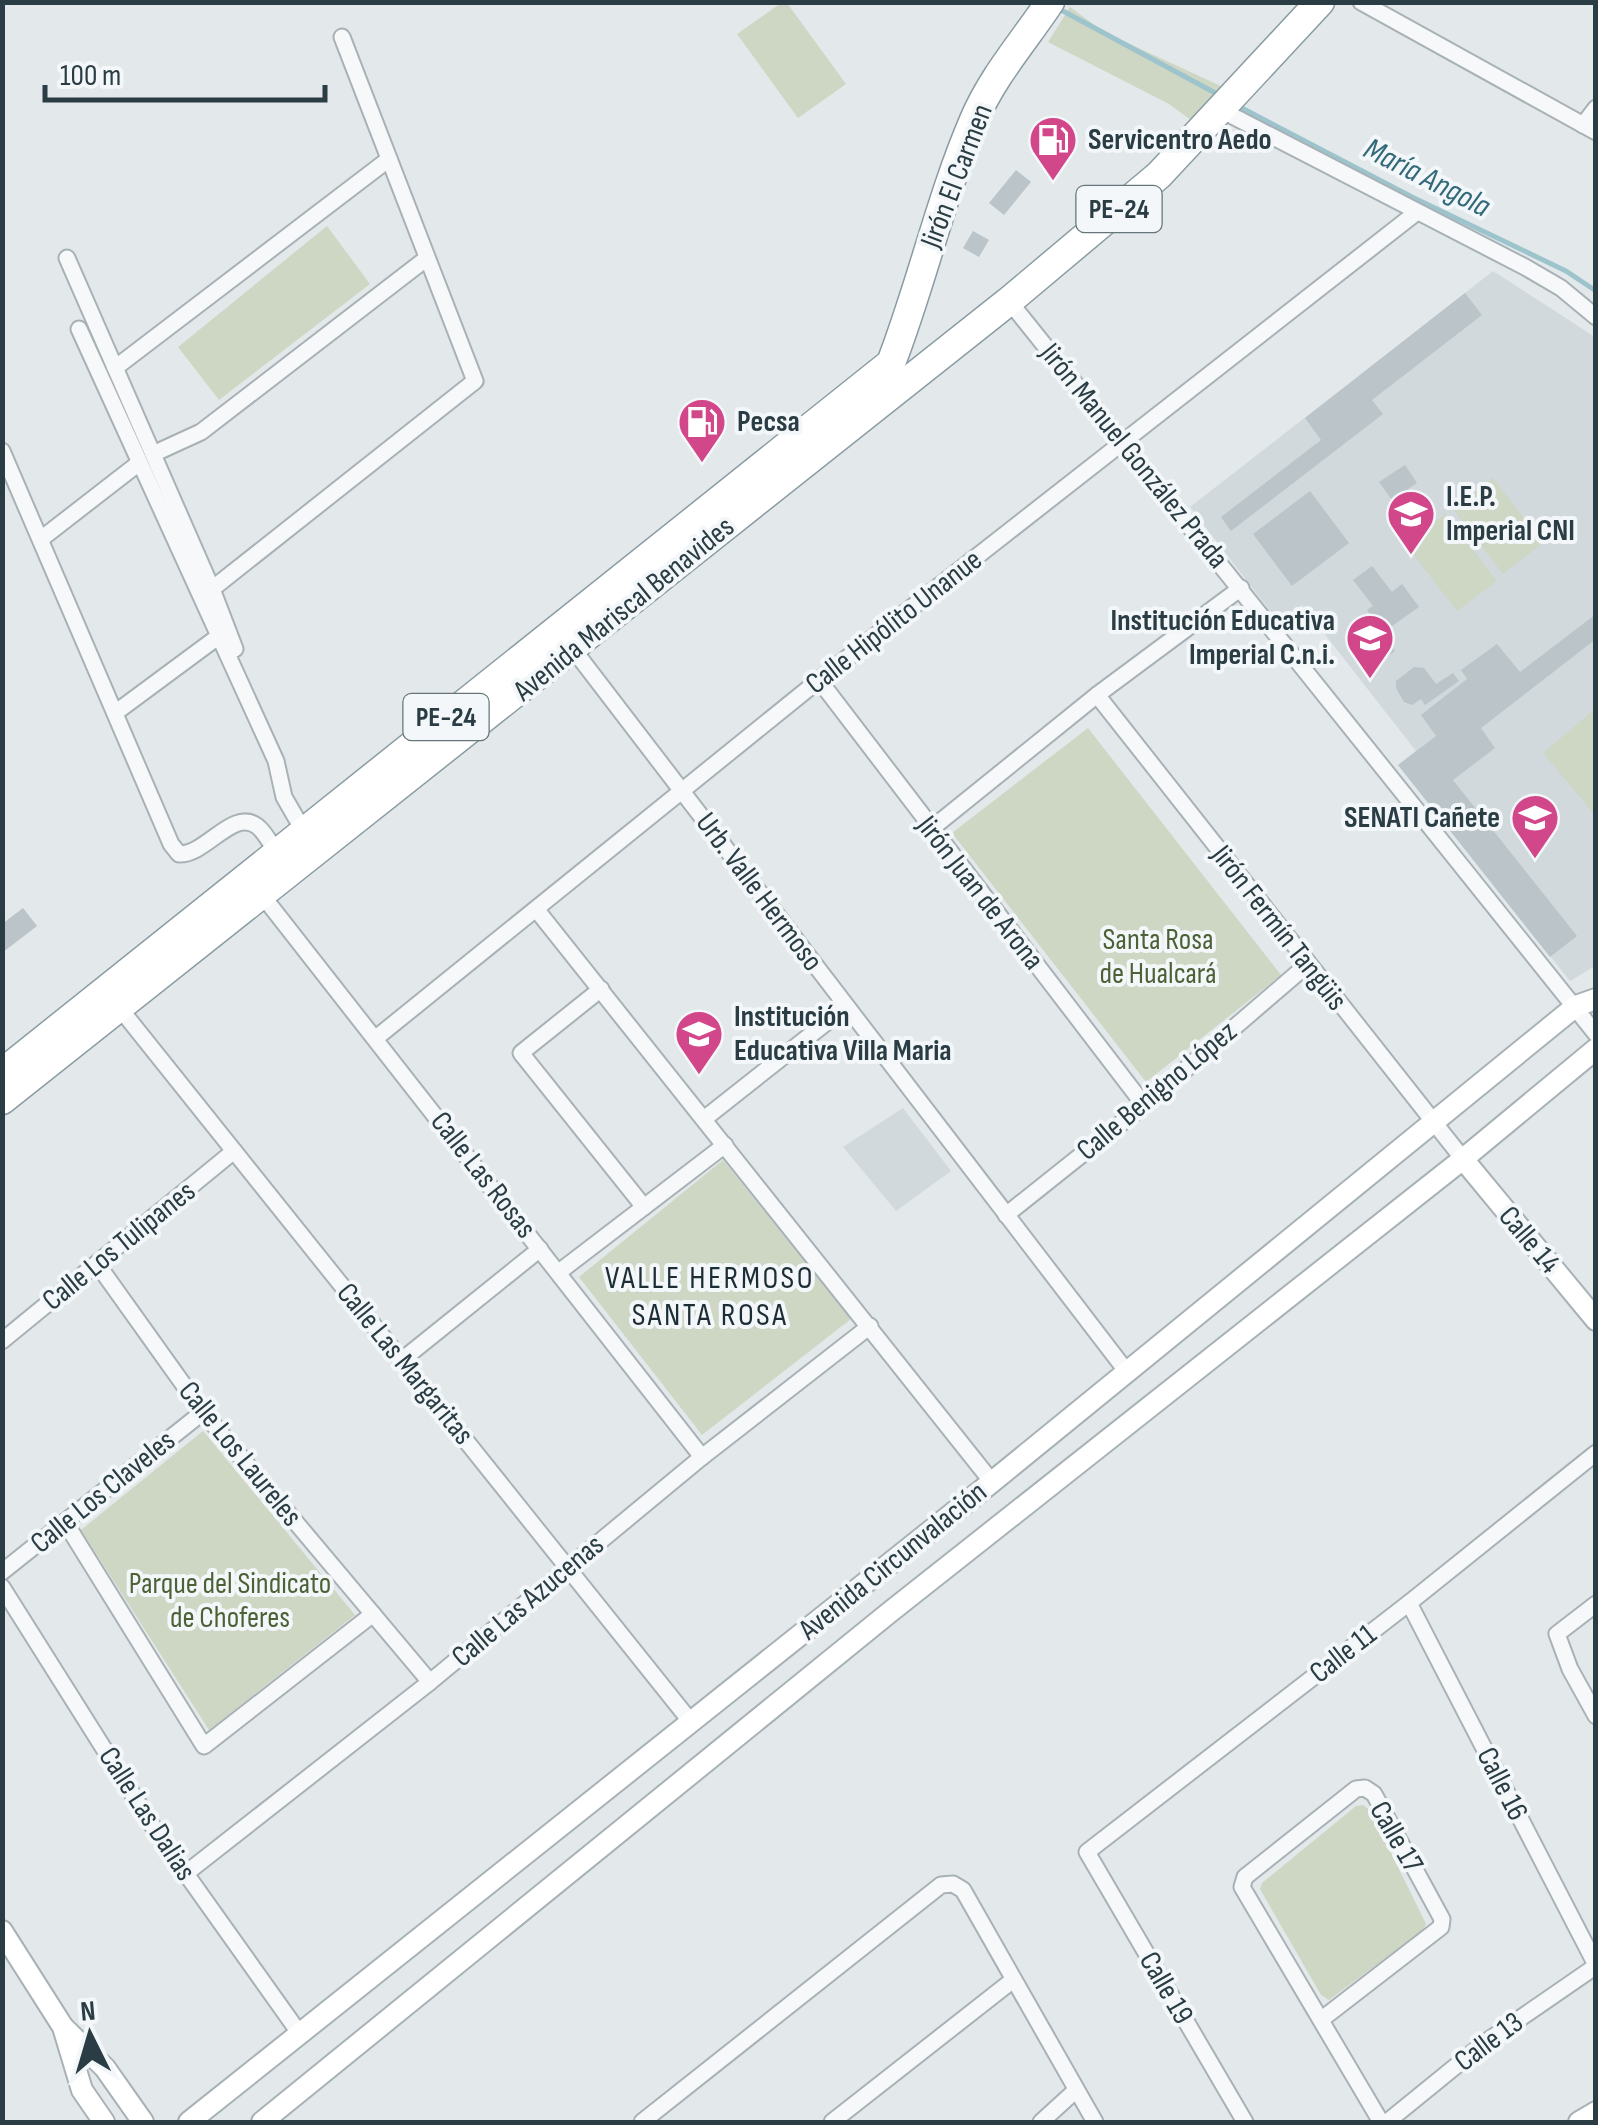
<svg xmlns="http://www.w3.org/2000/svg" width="1598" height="2125" font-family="'Sofia Sans Condensed',sans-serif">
  <rect width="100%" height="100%" fill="#e3e9eb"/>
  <!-- built -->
  <g fill="#d1d9dd">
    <path d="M1493,271L1595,337V966L1570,981L1398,765L1416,751L1302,605L1282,618L1274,616L1190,507Z"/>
    <path d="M903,1108L951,1171L896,1211L843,1147Z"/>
  </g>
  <!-- green -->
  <g fill="#ced6c4">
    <path d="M781,3H787L846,84L798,118L737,34Z"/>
    <path d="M1070,7L1104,32L1223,87L1191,120L1169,104L1048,42Z"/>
    <path d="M327,226L370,284L219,400L178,347Z"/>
    <path d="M1493,478L1543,543L1503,574L1453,509Z"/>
    <path d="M1445,514L1497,581L1457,611L1406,545Z"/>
    <path d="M1595,709V815L1543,753Z"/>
    <path d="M1088,728L1281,975L1146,1082L952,833Z"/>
    <path d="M723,1160L851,1319L702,1435L579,1277Z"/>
    <path d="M203,1431L355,1615L209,1730L81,1530Z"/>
    <path d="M1363,1805L1370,1810L1426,1924L1423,1930L1329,2000L1321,1995L1260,1889L1262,1883L1356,1806Z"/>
  </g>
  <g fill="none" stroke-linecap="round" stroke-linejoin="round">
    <!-- stream -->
    <g stroke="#9dc4cc" stroke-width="5">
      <path d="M1063,11L1219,95"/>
      <path d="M1238,106L1412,197L1566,271L1596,291"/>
    </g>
  </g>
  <!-- building -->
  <g fill="#bac4c9">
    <path d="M1016,170L1031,182L1004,215L989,203Z"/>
    <path d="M973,231L989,240L979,257L963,248Z"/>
    <path d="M1465,293L1482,315L1372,400L1383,414L1231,531L1221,517L1321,440L1305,418Z"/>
    <path d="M1405,465L1417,483L1392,500L1379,482Z"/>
    <path d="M1310,491L1349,543L1292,586L1253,534Z"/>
    <path d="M1372,566L1392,592L1402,584L1419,607L1382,633L1395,651L1371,668L1351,641L1376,623L1367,610L1373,606L1353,580Z"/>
    <path d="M1596,614V639L1481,728L1495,748L1453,780L1577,936L1550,957L1398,765L1436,736L1421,715L1467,679L1461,670L1497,644L1520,672Z"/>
    <path d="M1414,667L1424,668L1436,684L1453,673L1459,681L1425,705L1421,699L1412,705L1404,702L1396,688V681Z"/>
    <path d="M23,908L37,926L2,953V924Z"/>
  </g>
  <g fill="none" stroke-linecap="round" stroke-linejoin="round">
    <!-- street casing -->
    <g stroke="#a8b2b6" stroke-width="19">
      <g id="street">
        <path d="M1361,2L1596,132"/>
        <path d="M1221,110L1525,267L1561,288L1596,317"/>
        <path d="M1583,125L1596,108"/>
        <path d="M67,258L212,589L235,649"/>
        <path d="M1009,301L1596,1034"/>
        <path d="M79,329L276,761L284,797L303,830"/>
        <path d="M115,368L389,159"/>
        <path d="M2,451L171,844L179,854C206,855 233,808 257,826C265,832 271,844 276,852"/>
        <path d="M153,454L201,432L427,258"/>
        <path d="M41,539L139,463"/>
        <path d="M212,589L475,381L342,37"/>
        <path d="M570,645L1127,1372"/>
        <path d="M819,680L1144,1105"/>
        <path d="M1097,695L1463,1159"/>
        <path d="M115,713L219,636"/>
        <path d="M931,829L1097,695L1241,588"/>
        <path d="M262,895L702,1457"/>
        <path d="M536,909L992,1482"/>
        <path d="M601,989L521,1053L644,1207"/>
        <path d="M118,1006L691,1722"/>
        <path d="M376,1038L819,680L1417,212"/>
        <path d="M704,1119L846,1007"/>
        <path d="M1006,1215L1144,1105L1308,964"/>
        <path d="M98,1265L203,1412L430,1682"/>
        <path d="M559,1272L725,1145"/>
        <path d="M2,1341L234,1151"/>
        <path d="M402,1360L540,1249"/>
        <path d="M65,1522L204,1746L373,1614"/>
        <path d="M2,1572L203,1412"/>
        <path d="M2,1587L157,1833L300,2034"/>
        <path d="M1409,1603L1596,1965"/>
        <path d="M1596,1604L1557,1634L1570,1669L1596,1716"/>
        <path d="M185,1874L430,1682L702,1457L870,1326"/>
        <path d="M1322,2019L1441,1927L1442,1919L1374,1794L1365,1788L1356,1789L1245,1877L1242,1887L1381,2122"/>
        <path d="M642,2122L941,1885L953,1884L963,1890L1095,2122"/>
        <path d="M832,2122L1013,1980"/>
        <path d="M1041,2122L1075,2091"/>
        <path d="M1245,2122L1087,1852L1409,1603L1596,1453"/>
        <path d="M1387,2122L1483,2044L1596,1966"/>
      </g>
    </g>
    <!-- secondary casing -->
    <g stroke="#a8b2b6" stroke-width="24">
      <g id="secondary">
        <path d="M1463,1159L1596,1320"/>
        <path d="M2,1931L63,2027L82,2090L104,2122"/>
        <path d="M64,2028L105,2068L143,2122"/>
        <path d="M189,2122L992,1482L1576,1006L1596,999"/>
        <path d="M262,2122L890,1612L1463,1159L1596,1049"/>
        <path d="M1579,2122L1596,2112"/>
      </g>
    </g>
    <!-- highway casing -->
    <g stroke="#8a9ca3" stroke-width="31">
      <g id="highway">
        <path d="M2,1073L891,363C922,283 940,199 974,120C992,77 1024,41 1050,2"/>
        <path d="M2,1100L1009,301L1159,175L1320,2"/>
      </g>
    </g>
    <!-- street -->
    <use href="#street" stroke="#f6f8f9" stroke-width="15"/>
    <!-- secondary -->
    <use href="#secondary" stroke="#fff" stroke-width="20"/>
    <!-- highway -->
    <use href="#highway" stroke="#fff" stroke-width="28"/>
  </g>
  <!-- icons -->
  <defs>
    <g id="fuel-pin" transform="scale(2.5)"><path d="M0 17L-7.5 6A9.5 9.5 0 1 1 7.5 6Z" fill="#d2468a" stroke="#f3f7f9"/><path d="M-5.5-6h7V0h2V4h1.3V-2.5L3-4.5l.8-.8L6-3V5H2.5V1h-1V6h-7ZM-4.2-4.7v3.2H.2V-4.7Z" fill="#fff"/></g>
    <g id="school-pin" transform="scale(2.5)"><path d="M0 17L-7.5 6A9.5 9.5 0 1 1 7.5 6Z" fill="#d2468a" stroke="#f3f7f9"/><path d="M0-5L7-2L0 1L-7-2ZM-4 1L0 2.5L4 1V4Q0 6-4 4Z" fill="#fff"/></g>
    <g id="university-pin" transform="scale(2.5)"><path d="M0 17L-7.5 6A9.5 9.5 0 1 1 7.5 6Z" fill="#d2468a" stroke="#f3f7f9"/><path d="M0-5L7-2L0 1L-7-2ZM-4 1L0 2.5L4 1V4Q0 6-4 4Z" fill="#fff"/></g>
  </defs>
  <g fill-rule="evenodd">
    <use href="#fuel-pin" x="1053" y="140"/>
    <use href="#fuel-pin" x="702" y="422"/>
    <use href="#school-pin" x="1411" y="514"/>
    <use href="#school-pin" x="1370" y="638"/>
    <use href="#university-pin" x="1535" y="818"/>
    <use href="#school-pin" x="699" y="1034"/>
  </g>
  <g text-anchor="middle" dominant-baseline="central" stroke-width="8" stroke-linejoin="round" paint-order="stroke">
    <!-- shield labels -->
    <g fill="#f3f7f9" stroke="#66757a" stroke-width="2.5">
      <rect x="1076.5" y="186" width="85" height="46" rx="8"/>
      <rect x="403.5" y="694" width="85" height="46" rx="8"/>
    </g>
    <g font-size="28" font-weight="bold" fill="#2a3d44">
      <text x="1119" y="209">PE-24</text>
      <text x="446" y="717">PE-24</text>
    </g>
    <!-- poi labels -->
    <g font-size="30" font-weight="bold" fill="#2a3d44" stroke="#f3f7f9" text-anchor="start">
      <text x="1088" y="140">Servicentro Aedo</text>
      <text x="737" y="422">Pecsa</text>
      <text x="1446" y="497">I.E.P.<tspan x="1446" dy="34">Imperial CNI</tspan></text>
      <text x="1335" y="621" text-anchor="end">Institución Educativa<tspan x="1335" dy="34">Imperial C.n.i.</tspan></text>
      <text x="1500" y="818" text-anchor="end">SENATI Cañete</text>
      <text x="734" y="1017">Institución<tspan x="734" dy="34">Educativa Villa Maria</tspan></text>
    </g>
    <!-- street labels -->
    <g font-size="30" fill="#2a3d44" stroke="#f3f7f9">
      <text transform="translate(957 176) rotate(-69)">Jirón El Carmen</text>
      <text transform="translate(1134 456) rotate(51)">Jirón Manuel González Prada</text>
      <text transform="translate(624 609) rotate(-39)">Avenida Mariscal Benavides</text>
      <text transform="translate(894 622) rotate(-38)">Calle Hipólito Unanue</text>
      <text transform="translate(759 892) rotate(53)">Urb. Valle Hermoso</text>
      <text transform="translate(980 893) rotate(52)">Jirón Juan de Arona</text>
      <text transform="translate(1279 928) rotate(52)">Jirón Fermín Tangüis</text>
      <text transform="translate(1157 1091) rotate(-40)">Calle Benigno López</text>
      <text transform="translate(483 1175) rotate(52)">Calle Las Rosas</text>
      <text transform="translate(1529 1240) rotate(50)">Calle 14</text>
      <text transform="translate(119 1246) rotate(-39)">Calle Los Tulipanes</text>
      <text transform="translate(405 1364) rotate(51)">Calle Las Margaritas</text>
      <text transform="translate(240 1454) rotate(51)">Calle Los Laureles</text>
      <text transform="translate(103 1492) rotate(-39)">Calle Los Claveles</text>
      <text transform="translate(893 1561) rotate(-39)">Avenida Circunvalación</text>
      <text transform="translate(528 1601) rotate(-40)">Calle Las Azucenas</text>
      <text transform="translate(1343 1654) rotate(-38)">Calle 11</text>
      <text transform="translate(1502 1784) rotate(63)">Calle 16</text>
      <text transform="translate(147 1814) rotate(57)">Calle Las Dalias</text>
      <text transform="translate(1396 1837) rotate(60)">Calle 17</text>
      <text transform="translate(1166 1988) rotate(60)">Calle 19</text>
      <text transform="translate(1489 2042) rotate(-37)">Calle 13</text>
    </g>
    <!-- park labels -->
    <g font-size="30" fill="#4d6137" stroke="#f3f7f9">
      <text x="1158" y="940">Santa Rosa<tspan x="1158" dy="34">de Hualcará</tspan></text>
      <text x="230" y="1584">Parque del Sindicato<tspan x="230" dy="34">de Choferes</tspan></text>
    </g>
    <!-- water labels -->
    <g font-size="32" font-style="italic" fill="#336a7a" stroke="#f3f7f9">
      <text transform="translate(1427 178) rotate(27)">María Angola</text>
    </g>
    <!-- neighbourhood labels -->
    <g font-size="32" letter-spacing="2.5" fill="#1c2d35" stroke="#f3f7f9">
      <text x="710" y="1278">VALLE HERMOSO<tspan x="710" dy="37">SANTA ROSA</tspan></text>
    </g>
  </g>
  <!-- border -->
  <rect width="1598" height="2125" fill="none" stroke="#2a3d44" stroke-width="10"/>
  <!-- north arrow -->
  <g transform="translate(90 2035) rotate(355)" stroke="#f3f7f9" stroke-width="8" paint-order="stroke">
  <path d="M0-8L18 38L0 25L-18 38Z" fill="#2a3d44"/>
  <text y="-15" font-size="28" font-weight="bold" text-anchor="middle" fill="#2a3d44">N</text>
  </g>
  <!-- scale -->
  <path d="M45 85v15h280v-15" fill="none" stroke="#2a3d44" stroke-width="5"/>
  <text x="60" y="85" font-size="30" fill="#2a3d44" stroke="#f3f7f9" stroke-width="8" paint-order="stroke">100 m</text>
</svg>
